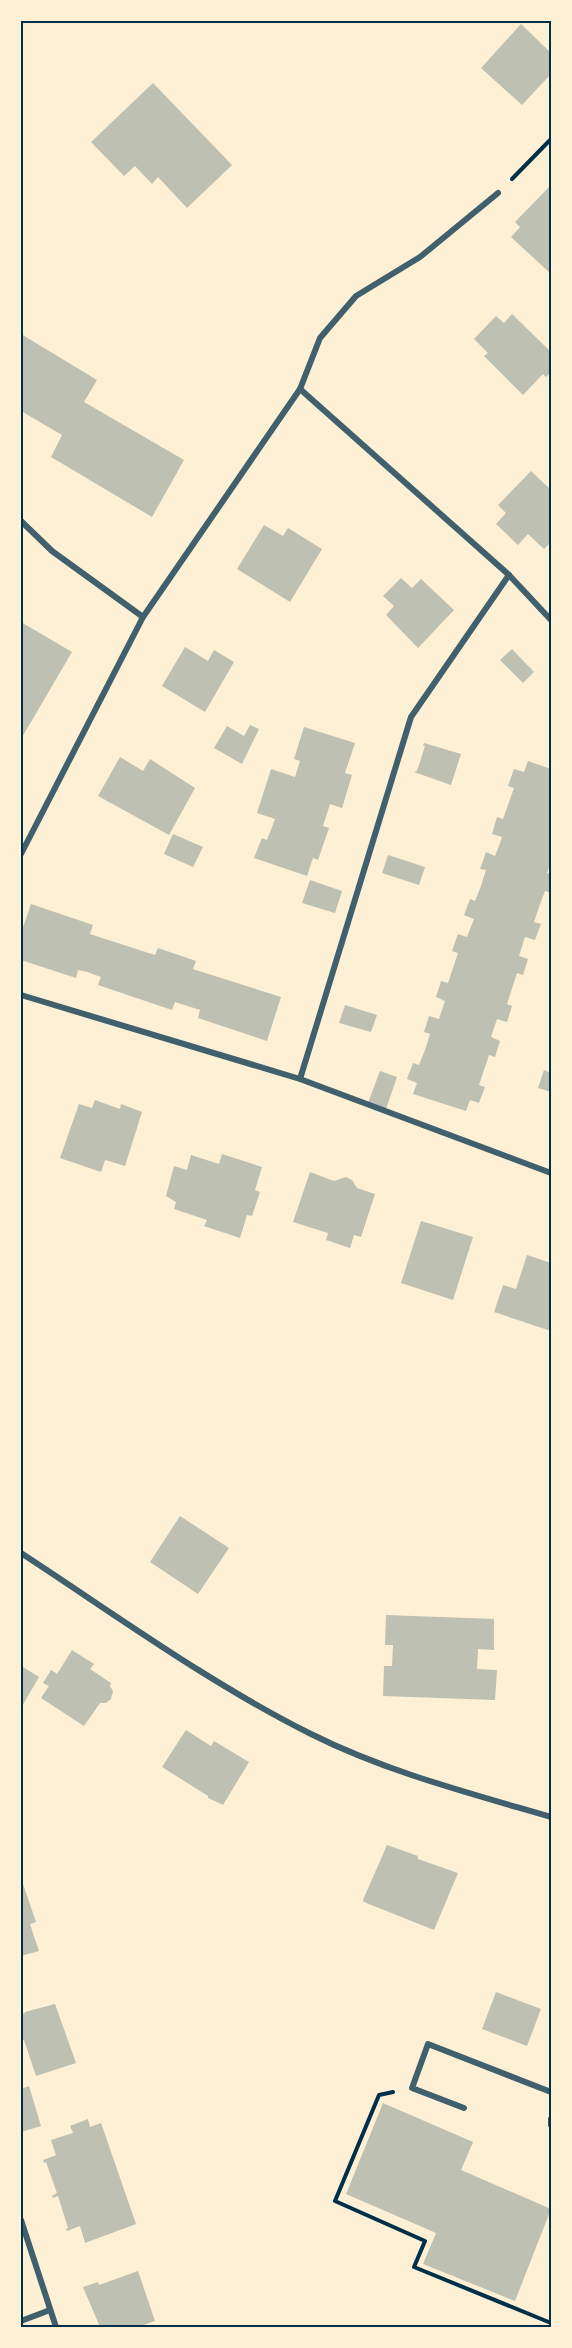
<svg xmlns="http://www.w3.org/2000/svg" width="572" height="2348" font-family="Literata,serif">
  <rect width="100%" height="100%" fill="#fdf0d5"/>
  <!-- building -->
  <g fill="#bec0b2">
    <path d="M521,24L551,53V74L522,105L481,68Z"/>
    <path d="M153,83L232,165L187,208L158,177L152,184L135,166L124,176L91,142Z"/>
    <path d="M551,185V274L511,237L520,227L515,222Z"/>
    <path d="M512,314L551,352V372L546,377L543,374L523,395L484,356L488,353L474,339L496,316L504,323Z"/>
    <path d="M21,334L97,380L84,402L184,460L152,517L51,457L62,435L21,411Z"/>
    <path d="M531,471L551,490V542L544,549L528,534L518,545L496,524L506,513L498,505Z"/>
    <path d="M264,525L283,536L288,528L322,549L290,602L237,569Z"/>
    <path d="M401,578L412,588L421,579L454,610L418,648L386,615L394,606L383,596Z"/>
    <path d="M21,622L72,652L21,739Z"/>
    <path d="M185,647L208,661L214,650L234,662L205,712L162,686Z"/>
    <path d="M512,649L534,672L523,683L500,660Z"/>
    <path d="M250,725L259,729L242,764L214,748L227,726L244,736Z"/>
    <path d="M304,727L355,743L345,773L352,775L342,808L330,804L323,826L329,828L318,860L313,858L307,876L254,858L262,838L267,840L275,819L257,813L271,769L295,777L300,761L294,759Z"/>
    <path d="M424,743L461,754L451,785L414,772L417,771L425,746L423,745Z"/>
    <path d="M120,757L143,771L150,759L195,788L169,835L98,796Z"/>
    <path d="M528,761L551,769V861L547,873L551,874V893L545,891L539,907L534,922L541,924L535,940L525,937L519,956L528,959L523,975L517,973L507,1004L512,1006L507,1022L497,1019L491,1037L500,1041L495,1057L489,1055L479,1085L485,1087L479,1103L470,1100L466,1111L413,1094L417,1083L407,1079L413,1063L419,1065L425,1050L430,1034L424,1032L429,1016L439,1019L445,1001L436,997L441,981L448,983L458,953L452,951L458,934L467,937L474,919L464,915L470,899L475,901L481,886L486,870L480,869L486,852L495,856L499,846L502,837L492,834L497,817L503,819L514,788L508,786L514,769L524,772Z"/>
    <path d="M173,834L203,847L193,867L164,854Z"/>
    <path d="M388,855L425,867L419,885L382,873Z"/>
    <path d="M310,880L342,891L335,913L302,903Z"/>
    <path d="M31,904L93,925L90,934L99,937L155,955L158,948L196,961L193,969L199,971L281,997L267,1041L198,1018L200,1010L175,1002L172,1010L98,985L101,977L87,972L78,970L76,978L21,960V933Z"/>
    <path d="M345,1005L377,1015L371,1032L339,1023Z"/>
    <path d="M544,1070L551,1073V1092L538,1088Z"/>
    <path d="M380,1071L397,1077L386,1109L368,1103Z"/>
    <path d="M95,1100L120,1109L121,1104L142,1112L125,1166L105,1160L101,1172L60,1158L79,1104L92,1108Z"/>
    <path d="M222,1154L262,1167L255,1190L260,1192L252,1216L247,1215L240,1238L204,1226L207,1220L174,1209L176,1202L166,1196L174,1166L187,1170L191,1155L219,1164Z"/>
    <path d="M310,1172L334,1181L346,1177L352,1180L357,1188L375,1194L361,1237L354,1235L350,1248L326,1240L328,1233L293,1222Z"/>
    <path d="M421,1221L473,1237L453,1300L401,1283Z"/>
    <path d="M527,1255L551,1263V1331L494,1312L503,1285L516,1289Z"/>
    <path d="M180,1516L229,1548L198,1594L150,1562Z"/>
    <path d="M386,1615L494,1619V1650L478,1649L477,1669L497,1670L495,1700L383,1696L384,1666H392L393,1645H385Z"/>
    <path d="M72,1650L94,1664L90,1669L111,1683L110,1686L113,1691L111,1699L106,1703H100L84,1726L41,1698L49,1686L43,1683L51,1670L57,1674Z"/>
    <path d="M23,1667L39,1677L21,1708V1671Z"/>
    <path d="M186,1730L211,1746L214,1741L249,1762L223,1805L208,1798V1796L162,1767Z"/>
    <path d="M387,1845L418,1856V1859L458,1873L434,1930L364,1902L363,1900Z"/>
    <path d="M21,1878L36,1922L30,1924L39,1951L21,1956Z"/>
    <path d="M496,1992L541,2009L527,2046L482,2029Z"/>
    <path d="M55,2004L76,2063L36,2076L24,2040H21V2015L25,2013V2012Z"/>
    <path d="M29,2086L41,2126L21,2132V2089Z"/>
    <path d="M383,2103L473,2142L461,2170L551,2209L515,2301L423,2264L436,2233L346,2194Z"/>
    <path d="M88,2119L90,2127L101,2123L136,2224L85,2243L80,2226L67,2231L66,2229L68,2228L58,2196L53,2198L52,2196L57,2193L46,2162L44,2163L43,2160L56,2155L51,2140L73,2133L70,2126Z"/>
    <path d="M138,2271L155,2321L138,2327H100L83,2287L98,2282L99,2285Z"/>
  </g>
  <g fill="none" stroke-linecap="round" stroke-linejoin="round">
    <!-- path -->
    <g stroke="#003049" stroke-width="4">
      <path d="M512,179L551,139"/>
      <path d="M393,2092L379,2095L335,2201L425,2241L414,2267L551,2323"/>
    </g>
    <!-- minor -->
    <g stroke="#3f606c" stroke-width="6">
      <path d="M300,389L509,575L551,620"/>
      <path d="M21,521L52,551L143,617"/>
      <path d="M21,854L143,617L300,389L320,338L356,296L420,257L498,193"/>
      <path d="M21,995L300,1079L551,1173"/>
      <path d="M300,1079L411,717L509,575"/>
      <path d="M21,1553C116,1615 209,1683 311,1734C387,1772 469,1793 551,1817"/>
      <path d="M464,2108L412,2088L428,2044L551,2092"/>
      <path d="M551,2119V2125"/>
      <path d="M21,2220L56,2327"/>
      <path d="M21,2321L50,2310"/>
    </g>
  </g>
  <!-- border -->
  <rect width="572" height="2348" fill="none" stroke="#fdf0d5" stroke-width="45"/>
  <rect x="22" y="22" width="528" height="2304" fill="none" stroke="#003049" stroke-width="2"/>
</svg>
